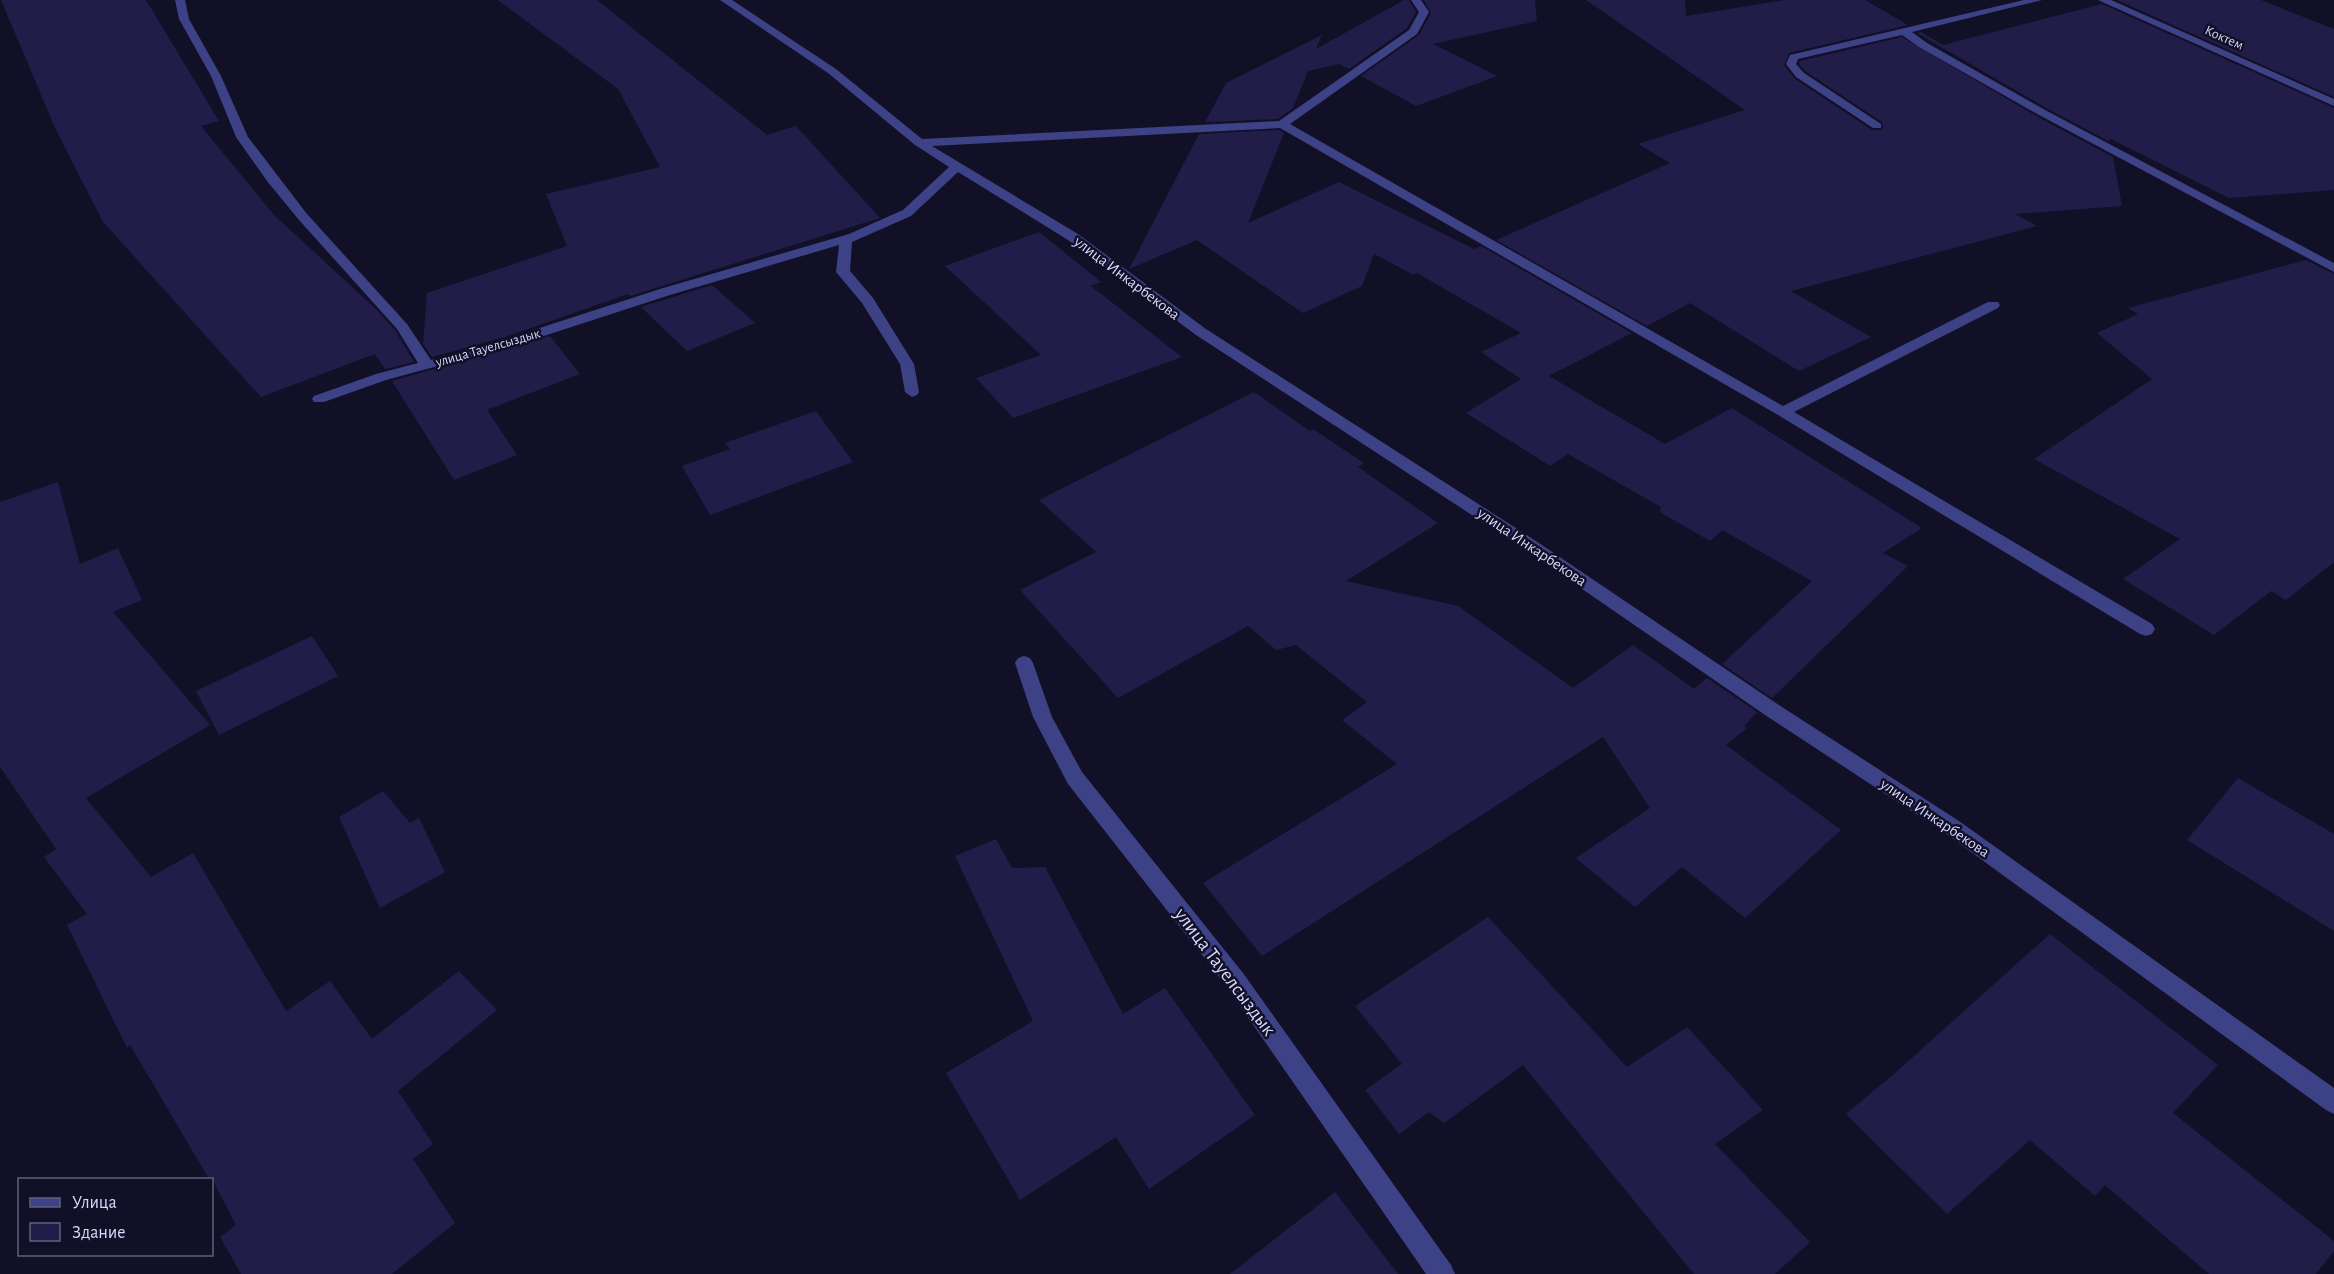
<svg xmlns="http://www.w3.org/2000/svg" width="2334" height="1274" font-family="'Alegreya Sans',sans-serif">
  <rect width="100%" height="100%" fill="#121027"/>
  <!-- building -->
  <g fill="#211d48">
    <path d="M1,0H146L219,121L201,126L274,215L375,308L395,330L414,362L385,369L375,354L261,397L103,222L56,130Z"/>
    <path d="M498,0H597L767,135L796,126L880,218L630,296L628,294L505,337L432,357L423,344L427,293L567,246L546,194L660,167L618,89Z"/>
    <path d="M1404,0H1409L1416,12L1407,28L1349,69L1339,64L1308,71L1293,108L1278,119L1205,122L1226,83L1322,35L1316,49Z"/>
    <path d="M1424,0H1535L1537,21L1433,44L1497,76L1416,106L1361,76L1419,35L1431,13Z"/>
    <path d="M1586,0H1685L1686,16L1785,0H1865L1908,25L1789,53L1784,65L1795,79L1872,130H1881L1883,128L1882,122L1805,71L1799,64L1800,61L1902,37L2038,117L2113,157L2122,206L2015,214L2037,226L1791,291L1871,337L1799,371L1690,303L1647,326L1496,240L1670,163L1638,144L1745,110Z"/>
    <path d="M2117,0H2261L2334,29V97Z"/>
    <path d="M2102,4L2334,108V190L2229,198L2109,138L2110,142L2048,109L1917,33L1921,32L1943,45Z"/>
    <path d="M1279,130L1284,133L1248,223L1339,182L1474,249L1481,246L1632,333L1549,376L1665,444L1732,408L1922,528L1883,553L1908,566L1772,698L1722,664L1812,581L1722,530L1710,541L1660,512L1661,507L1568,454L1550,466L1466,413L1521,379L1481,352L1521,333L1417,273L1414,275L1374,254L1362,286L1303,313L1197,240L1129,269L1199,134Z"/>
    <path d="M1039,232L1101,282L1091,286L1182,357L1013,418L976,378L1041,355L945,266Z"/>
    <path d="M2306,260L2334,274V562L2286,600L2271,591L2214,635L2123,579L2180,539L2034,459L2152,379L2097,333L2138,314L2128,308Z"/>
    <path d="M712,285L755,323L687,351L641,307Z"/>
    <path d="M550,336L580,374L487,410L517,455L454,480L392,381Z"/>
    <path d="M1254,392L1310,431L1313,429L1364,463L1358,467L1438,523L1346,581L1458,606L1573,688L1633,645L1694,689L1707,678L1757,712L1744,726L1747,728L1726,745L1841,830L1745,918L1682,867L1635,907L1576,858L1650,808L1603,737L1262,956L1203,883L1397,764L1342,720L1367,702L1296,645L1276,650L1248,626L1118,698L1020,590L1096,552L1039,500Z"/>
    <path d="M816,411L853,462L710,515L682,466L730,449L725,443Z"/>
    <path d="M58,482L80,564L118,548L142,600L113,612L210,725L86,798L151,877L193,853L286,1011L330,981L372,1039L459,971L497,1010L398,1091L433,1144L413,1159L455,1223L392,1274H241L220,1237L236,1225L212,1179H209L130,1045L127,1048L67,925L87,914L44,857L56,849L0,767V502Z"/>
    <path d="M312,636L338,676L219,735L196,691Z"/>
    <path d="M2238,778L2334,834V931L2187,840Z"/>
    <path d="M383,791L410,823L419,818L445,872L380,908L339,817Z"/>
    <path d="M996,839L1012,868L1045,867L1123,1014L1165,988L1255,1115L1149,1189L1116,1137L1020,1200L946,1073L1033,1021L955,856Z"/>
    <path d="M1488,917L1627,1067L1687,1027L1763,1110L1715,1144L1810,1242L1775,1274H1694L1523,1065L1444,1123L1429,1112L1399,1134L1365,1090L1402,1064L1355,1006Z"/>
    <path d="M2050,934L2218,1065L2173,1113L2334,1241V1251L2316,1274H2209L2105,1185L2095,1196L2030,1140L1947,1214L1846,1114L1895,1073Z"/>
    <path d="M1335,1192L1398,1274H1230Z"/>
  </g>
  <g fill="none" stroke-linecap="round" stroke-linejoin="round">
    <!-- street -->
    <g fill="#3d4185" fill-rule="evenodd">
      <path d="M175,0H185L189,19L221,76L248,137L307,214L407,324L431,360L506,339L660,289L849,234L903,210L949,167L915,145L828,73L720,0H732L836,69L922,139L1279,121L1409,30L1419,12L1411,0H1421L1429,12L1417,34L1290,124L1783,406L1988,302H1998L2000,305L1998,308L1794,412L2152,624L2155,629L2152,634L2146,636L2140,634L1778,415L1280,128L932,146L1078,234L1206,329L1536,541L1782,707L1959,821L2334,1088V1114L2326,1110L1945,833L1768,717L1524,549L1196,335L1068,240L958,172L911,216L852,242L850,271L873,298L914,364L919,392L917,395L912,397L905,392L900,364L862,303L836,272L839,245L670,295L516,345L386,380L324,402H314L312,399L314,396L376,374L418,363L397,329L299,220L267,181L236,137L211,76L179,19Z"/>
      <path d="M2024,0H2042L1912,32L1927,43L2047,111L2334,263V272L2039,115L1919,47L1902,35L1798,59L1796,64L1804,73L1881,124V128H1873L1796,77L1786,64L1790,55Z"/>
      <path d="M2098,0H2111L2334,99V106Z"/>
      <path d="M1024,656L1030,658L1033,663L1052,717L1082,772L1243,973L1451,1265L1455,1274H1426L1227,987L1068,784L1033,717L1015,663L1018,658Z"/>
    </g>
  </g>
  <g text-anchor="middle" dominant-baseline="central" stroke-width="5" stroke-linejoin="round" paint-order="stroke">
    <!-- far-street labels -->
    <g font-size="14" fill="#d8d8fe" stroke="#121027">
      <text transform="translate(2224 38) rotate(24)">Коктем</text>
      <text transform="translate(488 348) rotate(-16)">улица Тауелсыздык</text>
    </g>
    <!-- street labels -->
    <g font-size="16" fill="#d8d8fe" stroke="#121027">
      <text transform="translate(1127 278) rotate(37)">улица Инкарбекова</text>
      <text transform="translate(1532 547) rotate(34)">улица Инкарбекова</text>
      <text transform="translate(1935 818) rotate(34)">улица Инкарбекова</text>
    </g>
    <!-- near-street labels -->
    <g font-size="20" fill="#d8d8fe" stroke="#121027">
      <text transform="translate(1225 972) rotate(53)">улица Тауелсыздык</text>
    </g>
  </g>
  <!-- legend -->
  <rect x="18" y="1178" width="195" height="78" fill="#121027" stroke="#61607d" stroke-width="1.5"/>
  <rect x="30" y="1198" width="30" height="9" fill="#3d4185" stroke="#61607d" stroke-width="1.5"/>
  <text x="72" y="1208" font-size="18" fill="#d8d8fe">Улица</text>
  <rect x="30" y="1223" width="30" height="18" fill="#211d48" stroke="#61607d" stroke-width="1.5"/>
  <text x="72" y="1238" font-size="18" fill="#d8d8fe">Здание</text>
</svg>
